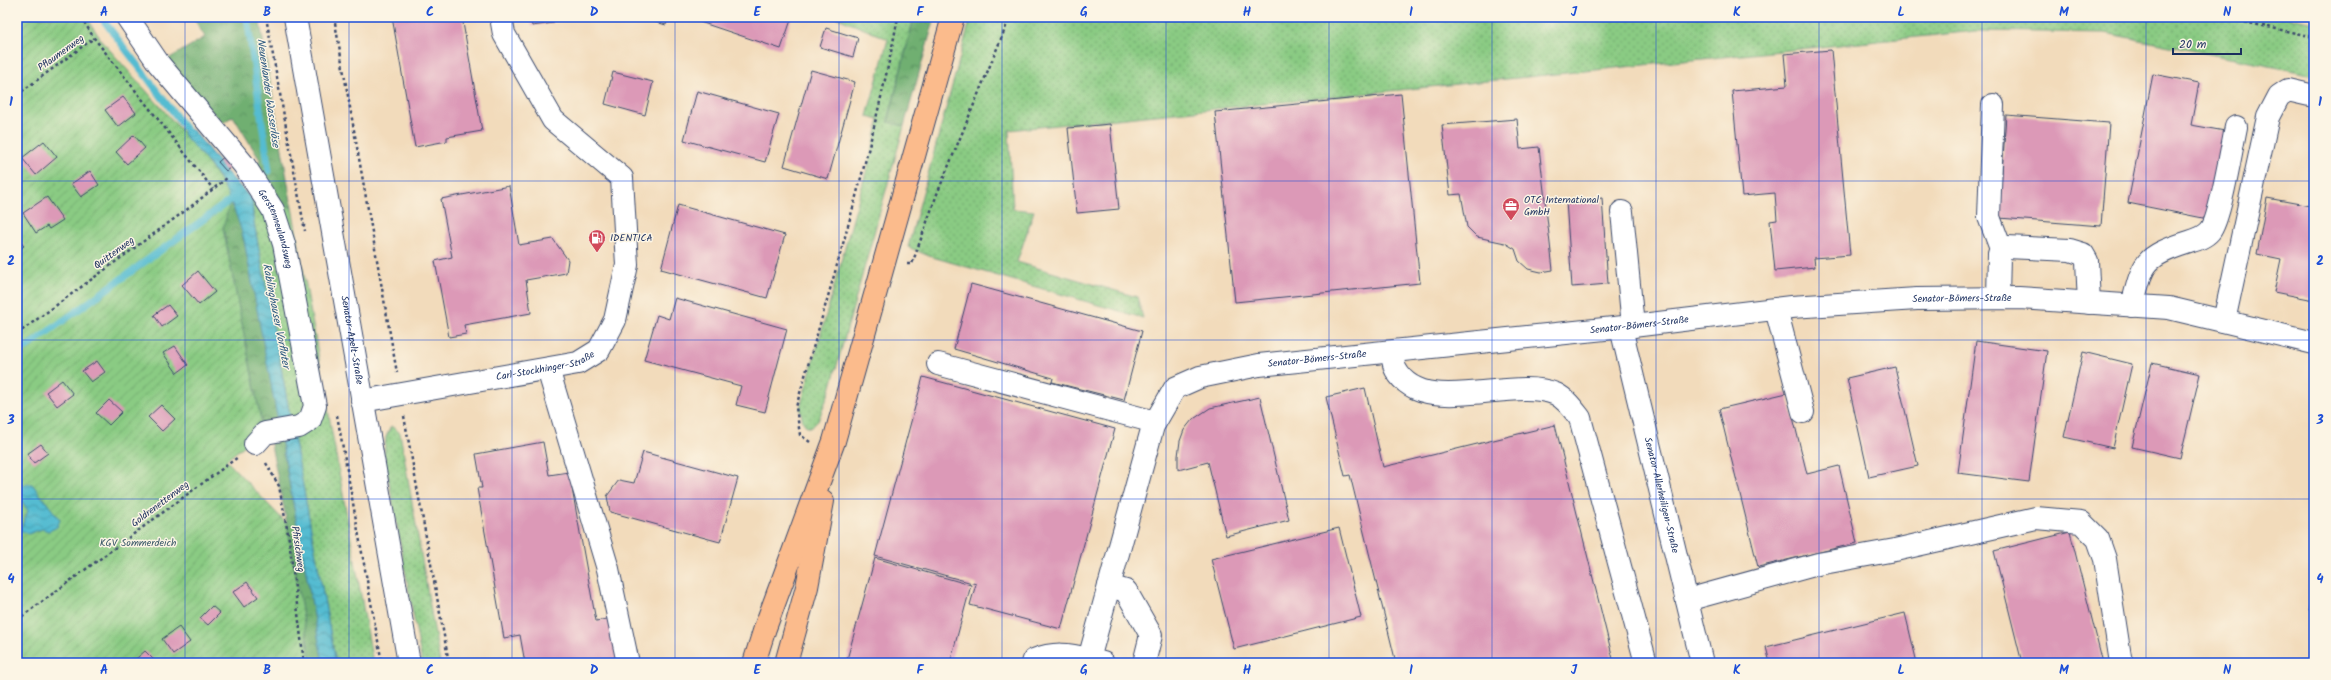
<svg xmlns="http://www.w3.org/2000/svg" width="2331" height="680" font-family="Kalam,sans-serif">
  <defs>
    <pattern id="grass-dots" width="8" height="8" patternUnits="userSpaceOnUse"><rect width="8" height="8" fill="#8acb83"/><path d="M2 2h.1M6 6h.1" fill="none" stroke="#70a56e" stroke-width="1.8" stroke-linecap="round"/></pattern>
    <pattern id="forest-crowns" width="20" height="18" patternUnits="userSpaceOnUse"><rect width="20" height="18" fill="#6faf71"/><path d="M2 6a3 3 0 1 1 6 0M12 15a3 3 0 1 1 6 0" fill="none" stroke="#5a8f60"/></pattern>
    <pattern id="garden-furrows" width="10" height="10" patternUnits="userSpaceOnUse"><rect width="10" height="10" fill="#8acb83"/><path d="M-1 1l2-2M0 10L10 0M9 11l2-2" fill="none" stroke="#70a56e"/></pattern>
    <pattern id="water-waves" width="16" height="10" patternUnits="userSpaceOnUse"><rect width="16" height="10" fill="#54bcd1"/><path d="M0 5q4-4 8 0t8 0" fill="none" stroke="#4599ad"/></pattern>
  </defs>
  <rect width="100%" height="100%" fill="#fcf5e5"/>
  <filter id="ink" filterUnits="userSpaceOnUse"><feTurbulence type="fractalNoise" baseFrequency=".025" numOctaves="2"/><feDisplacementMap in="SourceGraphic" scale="8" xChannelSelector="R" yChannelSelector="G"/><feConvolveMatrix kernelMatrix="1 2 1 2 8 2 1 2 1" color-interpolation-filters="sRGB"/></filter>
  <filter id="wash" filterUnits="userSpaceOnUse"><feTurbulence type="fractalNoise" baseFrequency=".012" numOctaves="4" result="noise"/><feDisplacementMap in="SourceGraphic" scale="16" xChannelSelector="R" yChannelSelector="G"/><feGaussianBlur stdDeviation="0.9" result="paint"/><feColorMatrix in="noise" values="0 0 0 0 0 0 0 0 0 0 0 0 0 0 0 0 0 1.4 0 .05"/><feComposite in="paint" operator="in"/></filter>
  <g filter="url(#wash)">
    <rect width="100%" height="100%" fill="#f2dbbb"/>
    <!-- grass -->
    <g fill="url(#grass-dots)" stroke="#527d70">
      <path d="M835,17H914L888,121L904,126L830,390L818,421L812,427H807L803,422L800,408L872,151L879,119L867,116L888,39Z"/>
      <path d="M971,17H2287L2314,23V75L2105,33L1976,31L1009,130L1013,209L1034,211L1017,262L1137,297L1143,318L929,256L908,247Z"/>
      <path d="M252,199L276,205L292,207L373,663H336L253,217Z"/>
      <path d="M391,426L400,433L440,663H422L384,454L386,437Z"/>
    </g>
    <!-- forest -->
    <g fill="url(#forest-crowns)" stroke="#456f68">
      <path d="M193,17H259L292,207L276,205L252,168L260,160L233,116L223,123L163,62L205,37Z"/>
      <path d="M914,17H935L904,126L888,122Z"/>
      <path d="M229,201L238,217L244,240L279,423L263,431L223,228Z"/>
      <path d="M281,439L323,663H311L287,524L270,440Z"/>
    </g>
    <!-- garden -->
    <path fill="url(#garden-furrows)" stroke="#527d70" d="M17,17H87C91,24 95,31 100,38C121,66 229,175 229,201C229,210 225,220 223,228L263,431L226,460L287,524L311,663H17Z"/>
    <!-- water -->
    <g fill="url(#water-waves)" stroke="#387698">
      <path d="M184,126L194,131L226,171L252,199L253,217L336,663H323L244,240C238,218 229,194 217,175C207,160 194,147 183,134Z"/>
      <path d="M25,484H32L60,520L57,527L49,531L42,529L28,534L20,530L28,511C22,501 15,494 25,484Z"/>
    </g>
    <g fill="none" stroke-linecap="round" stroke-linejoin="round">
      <!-- stream -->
      <g stroke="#54bcd1" stroke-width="7">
        <path d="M101,17L189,133"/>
        <path d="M247,17L269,171"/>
        <path d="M17,354L236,196"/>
      </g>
    </g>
    <g id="blocks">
      <!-- building -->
      <g fill="#dc99b7">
        <path d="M392,17H462L482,131L447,137V141L415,147Z"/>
        <path d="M530,17H552L553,23L532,26Z"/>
        <path d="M639,17H668L666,25Z"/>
        <path d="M702,17H792L781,49L700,22Z"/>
        <path d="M826,28L858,38L853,57L820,47Z"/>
        <path d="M1831,50L1850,255L1814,258L1815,267L1775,271L1770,221L1777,220L1775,193L1742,196L1732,91L1787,86L1784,54Z"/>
        <path d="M811,70L855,82L828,179L784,166Z"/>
        <path d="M613,72L653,82L645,115L605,104Z"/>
        <path d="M2153,74L2199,83L2191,125L2225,131L2208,219L2128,203Z"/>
        <path d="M697,91L779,114L765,162L684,140Z"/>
        <path d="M1401,94L1420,283L1235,302L1215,112Z"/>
        <path d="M123,97L136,113L118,127L105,110Z"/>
        <path d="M2006,115L2109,123L2101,226L1999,218Z"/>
        <path d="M1517,119L1520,149L1539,147L1553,270L1541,272L1528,269L1519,261L1515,249L1505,243L1477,237L1467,227L1461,194L1450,195L1442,125Z"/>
        <path d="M1110,124L1119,209L1077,213L1068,128Z"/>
        <path d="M134,135L145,148L127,164L116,152Z"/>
        <path d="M44,141L57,157L36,175L22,158Z"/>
        <path d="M227,154L235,164L226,171L218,162Z"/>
        <path d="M90,171L99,185L81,197L71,184Z"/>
        <path d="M509,186L519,245L553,239L568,260L566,273L526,280L531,313L464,325L466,334L449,337L435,261L452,257L441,199Z"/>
        <path d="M2314,192V300L2274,292L2281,259L2257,254L2267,198L2311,206Z"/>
        <path d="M47,197L63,220L49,229L47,226L36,233L23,213Z"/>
        <path d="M1602,198L1608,284L1572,287L1566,201Z"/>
        <path d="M678,205L785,235L767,298L661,269Z"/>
        <path d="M17,238L24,246L17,251Z"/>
        <path d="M198,271L215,292L199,305L182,285Z"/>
        <path d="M971,284L1142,331L1124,400L1052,382L1053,378L954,349Z"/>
        <path d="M675,298L787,329L765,412L736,405L741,386L644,360L657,315L669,319Z"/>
        <path d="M168,305L177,316L162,327L154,315Z"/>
        <path d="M1976,341L2047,351L2029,482L1958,473Z"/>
        <path d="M175,346L188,365L177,373L163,353Z"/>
        <path d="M2083,352L2132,364L2113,448L2064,437Z"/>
        <path d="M97,361L105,372L91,382L82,371Z"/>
        <path d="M2152,363L2200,374L2180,458L2132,447Z"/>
        <path d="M1895,367L1918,466L1869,477L1847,378Z"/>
        <path d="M923,377L1115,429L1061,629L970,605L976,584L875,556Z"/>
        <path d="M62,380L73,394L57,406L46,392Z"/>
        <path d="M1365,388L1383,467L1555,425L1614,663H1396L1350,475L1345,476L1326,397Z"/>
        <path d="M1787,393L1807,474L1839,466L1857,543L1758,567L1719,409Z"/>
        <path d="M1260,397L1289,520L1226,536L1208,462L1178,470V456L1180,441L1184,430L1192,420L1210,408Z"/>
        <path d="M109,400L122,412L109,425L96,413Z"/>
        <path d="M161,405L175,419L162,431L148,417Z"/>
        <path d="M543,442L549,475L569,472L596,621L612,618L620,663H525L520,635L504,638L477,488H482L476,454Z"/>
        <path d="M41,444L48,453L34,463L27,454Z"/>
        <path d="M643,452L738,478L720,542L610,512L607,496L619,480L634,483Z"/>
        <path d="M1339,528L1361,617L1234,649L1211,559Z"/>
        <path d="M2070,532L2103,663H2022L1994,551Z"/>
        <path d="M875,558L971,585L950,663H846Z"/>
        <path d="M247,582L258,597L244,607L233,592Z"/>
        <path d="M2314,595V612L2309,610Z"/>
        <path d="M212,606L220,613L208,625L200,618Z"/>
        <path d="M1905,613L1917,663H1770L1766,647Z"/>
        <path d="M179,627L190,642L173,654L162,639Z"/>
        <path d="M145,651L157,663H131Z"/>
      </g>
    </g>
  </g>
  <g filter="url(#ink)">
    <use href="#blocks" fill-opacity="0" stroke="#3b496c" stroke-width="1"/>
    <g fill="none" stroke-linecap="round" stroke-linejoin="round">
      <!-- minor casing -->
      <g stroke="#3b496c" stroke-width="24">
        <g id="minor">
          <path id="s1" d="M127,17L159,64L244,165L273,210L284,244L315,406L310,420L299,427L265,433L255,444"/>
          <path id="s2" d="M295,17L409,663"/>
          <path d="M1993,105L1989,217L2001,249"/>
          <path d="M1622,212L1633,326"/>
          <path d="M1998,298L1999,254L2001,249L2007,247L2070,250L2083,254L2087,261L2089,303"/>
          <path d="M2132,306C2143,263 2143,257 2186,243C2195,240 2204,238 2210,231C2220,220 2232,146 2236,127"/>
          <path d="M1776,309L1803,412"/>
          <path d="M2224,321L2268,117L2279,96L2288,90L2314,96"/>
          <path id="s3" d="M1621,328L1702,663"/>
          <path d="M1392,352C1393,357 1393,365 1396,370C1423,419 1512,375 1556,394C1566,399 1573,409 1580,418L1646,663"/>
          <path d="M938,364L1155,422"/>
          <path d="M548,369L608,569L628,663"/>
          <path id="s4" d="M362,401L578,363L599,350L615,320L627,265L622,178L553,120L504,34L501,17"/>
          <path d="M1109,586L1126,591L1151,635L1144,663"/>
          <path d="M1687,600L1818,564L1895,550L2036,518L2081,522L2098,539L2105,559L2121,663"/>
          <path d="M1033,663L1034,660C1054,652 1069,654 1089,659"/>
          <path id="s5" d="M1103,663L1089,659L1153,426L1175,388L1200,377L1259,365L1633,326L1791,307L1917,299L2019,298L2169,308L2314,343"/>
        </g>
      </g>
      <!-- highway casing -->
      <g stroke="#3b496c" stroke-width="24">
        <g id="highway">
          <path d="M754,663L765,628L834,441L953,17"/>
          <path d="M786,663L807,587L823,501"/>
        </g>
      </g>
      <!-- path -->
      <g stroke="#3b496c" stroke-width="2.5" stroke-dasharray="3 3" stroke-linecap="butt">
        <path d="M81,17L94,38L213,189"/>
        <path d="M266,17L305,231"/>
        <path d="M334,17L397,373"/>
        <path d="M2221,17L2314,37"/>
        <path d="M17,95L94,38"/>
        <path d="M907,264H912L937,194L1010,17"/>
        <path d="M17,334L189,208L227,178"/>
        <path d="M337,415L382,663"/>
        <path d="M404,416L449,663"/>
        <path d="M810,442L800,435L796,407C833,278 873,149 898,17"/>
        <path d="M266,463L279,486L289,539L304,663"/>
        <path d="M17,620L238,457"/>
      </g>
      <!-- minor -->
      <use href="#minor" stroke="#fff" stroke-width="22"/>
      <!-- highway -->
      <use href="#highway" stroke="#fbbb8c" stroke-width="22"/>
    </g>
  </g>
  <!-- grid -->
  <path fill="none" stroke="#1d4ed8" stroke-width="1" stroke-opacity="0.55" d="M185,17V663M349,17V663M512,17V663M675,17V663M839,17V663M1002,17V663M1166,17V663M1329,17V663M1492,17V663M1656,17V663M1819,17V663M1982,17V663M2146,17V663M17,181H2314M17,340H2314M17,499H2314"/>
  <!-- icons -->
  <defs>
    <g id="office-pin" transform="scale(0.9)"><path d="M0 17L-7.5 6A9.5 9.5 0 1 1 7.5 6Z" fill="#d1495b" stroke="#fcf5e5"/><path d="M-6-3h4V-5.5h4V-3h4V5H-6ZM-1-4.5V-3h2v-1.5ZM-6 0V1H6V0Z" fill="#fff"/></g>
    <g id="fuel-pin" transform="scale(0.9)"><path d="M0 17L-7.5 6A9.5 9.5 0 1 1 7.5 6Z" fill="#d1495b" stroke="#fcf5e5"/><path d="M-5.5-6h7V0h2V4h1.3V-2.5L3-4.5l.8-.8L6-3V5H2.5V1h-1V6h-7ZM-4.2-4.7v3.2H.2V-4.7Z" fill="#fff"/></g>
  </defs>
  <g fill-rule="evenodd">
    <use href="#office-pin" x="1511" y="206"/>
    <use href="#fuel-pin" x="597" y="238"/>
  </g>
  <g text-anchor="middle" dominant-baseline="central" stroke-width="3" stroke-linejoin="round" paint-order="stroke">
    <!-- street labels -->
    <g font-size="10" fill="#1b2f5e" stroke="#fcf5e5">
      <text transform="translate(61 53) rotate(-36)">Pflaumenweg</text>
      <text stroke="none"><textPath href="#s1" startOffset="261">Gerstenneulandsweg</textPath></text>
      <text transform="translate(114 253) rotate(-36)">Quittenweg</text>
      <text stroke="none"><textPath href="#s5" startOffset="1094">Senator-Bömers-Straße</textPath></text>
      <text stroke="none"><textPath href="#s5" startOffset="770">Senator-Bömers-Straße</textPath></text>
      <text stroke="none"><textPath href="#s2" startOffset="328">Senator-Apelt-Straße</textPath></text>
      <text stroke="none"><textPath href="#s5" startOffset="446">Senator-Bömers-Straße</textPath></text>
      <text stroke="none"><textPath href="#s4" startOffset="187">Carl-Stockhinger-Straße</textPath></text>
      <text stroke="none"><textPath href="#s3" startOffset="172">Senator-Allerheiligen-Straße</textPath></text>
      <text transform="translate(160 504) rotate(-37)">Goldrenettenweg</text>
      <text transform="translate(298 549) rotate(82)">Pfirsichweg</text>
    </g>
    <!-- poi labels -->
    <g font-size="10" fill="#1b2f5e" stroke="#fcf5e5" text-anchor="start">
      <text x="1524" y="200">OTC International<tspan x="1524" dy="12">GmbH</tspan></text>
      <text x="610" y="238">IDENTICA</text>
    </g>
    <!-- park labels -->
    <g font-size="10" fill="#375667" stroke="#fcf5e5">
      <text x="138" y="543">KGV Sommerdeich</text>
    </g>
    <!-- water labels -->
    <g font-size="11" font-style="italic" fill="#2c5980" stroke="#fcf5e5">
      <text transform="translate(268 93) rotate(82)">Neuenlander Wasserlöse</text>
      <text transform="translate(276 316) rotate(79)">Rablinghauser Vorfluter</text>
    </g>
  </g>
  <!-- margin -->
  <rect width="2331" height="680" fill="none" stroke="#fcf5e5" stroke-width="44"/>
  <!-- scale -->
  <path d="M2173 48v6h68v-6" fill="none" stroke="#1b2f5e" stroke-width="2"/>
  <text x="2179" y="48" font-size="12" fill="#1b2f5e" stroke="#fcf5e5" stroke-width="3" paint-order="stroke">20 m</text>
  <rect x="22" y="22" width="2287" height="636" fill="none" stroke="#1d4ed8" stroke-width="1.5"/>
  <g font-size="13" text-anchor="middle" font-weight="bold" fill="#1d4ed8">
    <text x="104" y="16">A</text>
    <text x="267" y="16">B</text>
    <text x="430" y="16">C</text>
    <text x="594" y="16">D</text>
    <text x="757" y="16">E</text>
    <text x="920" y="16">F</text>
    <text x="1084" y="16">G</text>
    <text x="1247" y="16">H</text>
    <text x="1411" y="16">I</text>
    <text x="1574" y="16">J</text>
    <text x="1737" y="16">K</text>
    <text x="1901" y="16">L</text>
    <text x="2064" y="16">M</text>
    <text x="2227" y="16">N</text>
    <text x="11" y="106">1</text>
    <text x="2320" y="106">1</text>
    <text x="11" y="265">2</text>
    <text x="2320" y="265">2</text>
    <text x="11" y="424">3</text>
    <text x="2320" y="424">3</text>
    <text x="11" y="583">4</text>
    <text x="2320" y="583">4</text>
    <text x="104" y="674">A</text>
    <text x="267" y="674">B</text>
    <text x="430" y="674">C</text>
    <text x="594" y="674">D</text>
    <text x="757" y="674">E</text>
    <text x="920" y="674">F</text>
    <text x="1084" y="674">G</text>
    <text x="1247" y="674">H</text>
    <text x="1411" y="674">I</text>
    <text x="1574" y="674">J</text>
    <text x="1737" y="674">K</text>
    <text x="1901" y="674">L</text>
    <text x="2064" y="674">M</text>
    <text x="2227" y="674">N</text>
  </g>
</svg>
